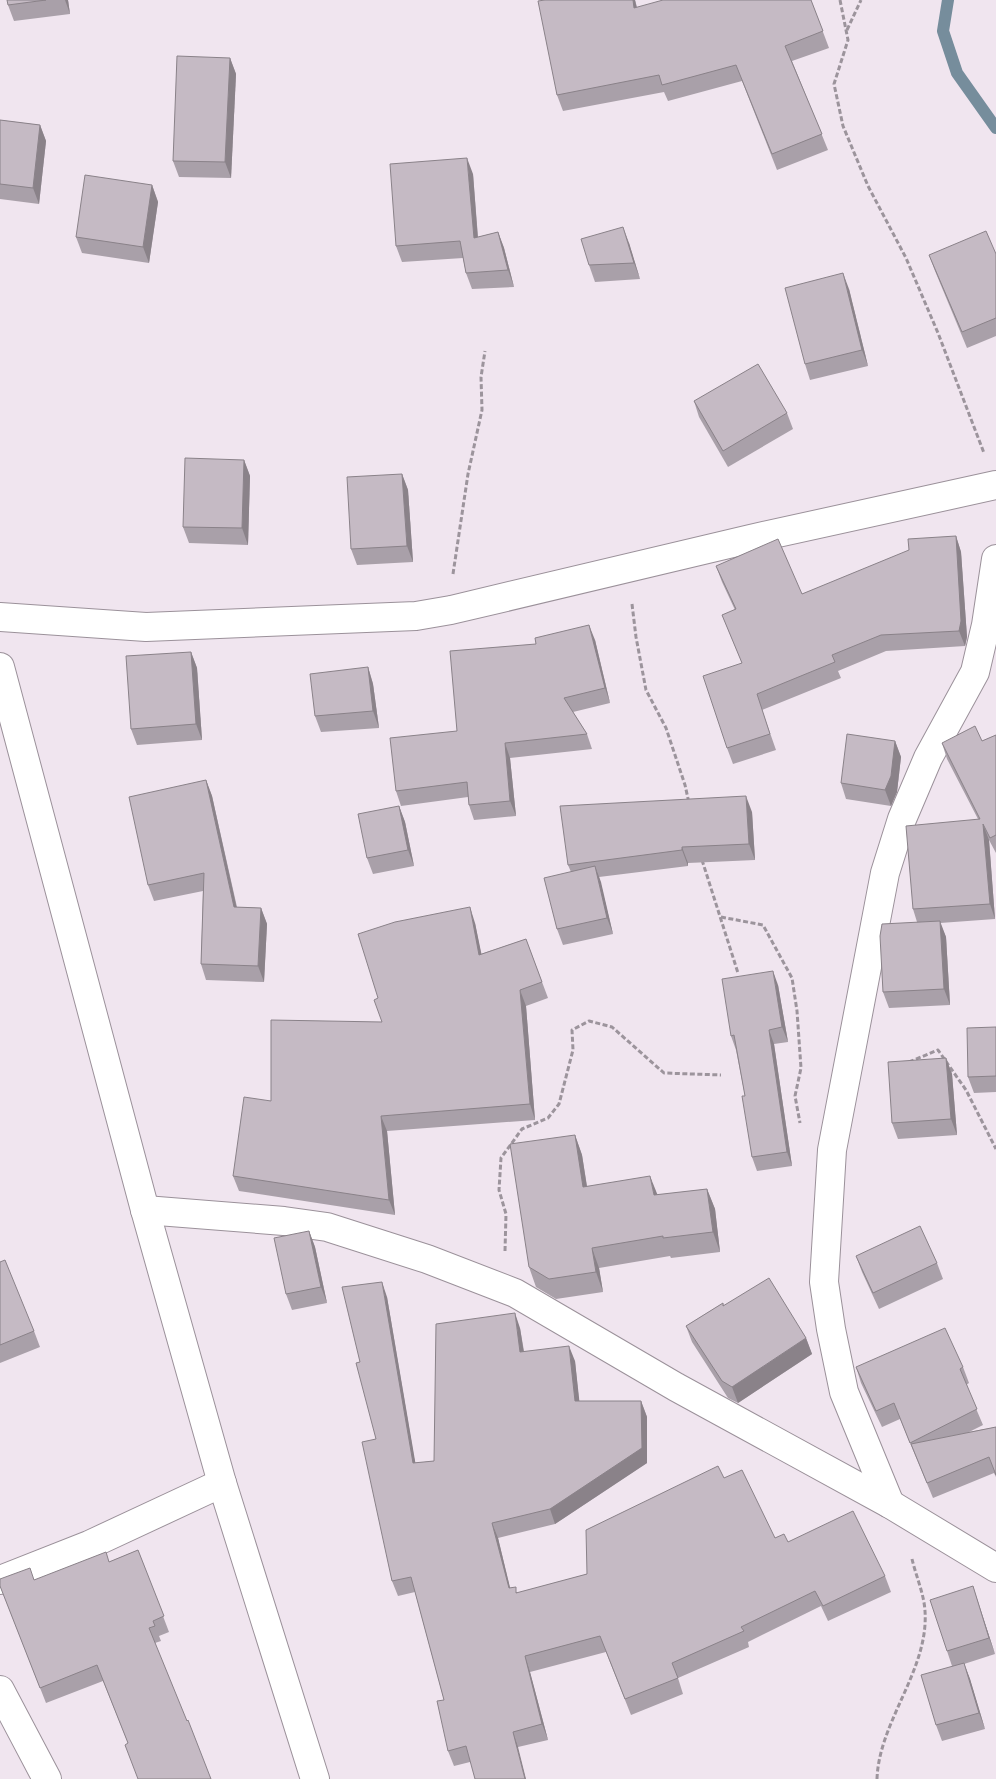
<svg xmlns="http://www.w3.org/2000/svg" width="996" height="1779" font-family="Ubuntu,sans-serif">
  <rect width="100%" height="100%" fill="#f0e5ef"/>
  <g fill="none" stroke-linecap="round" stroke-linejoin="round">
    <!-- stream -->
    <path stroke="#768d9c" stroke-width="12" d="M948,0L943,31L957,73L996,128"/>
    <!-- minor casing -->
    <g stroke="#9b919a" stroke-width="30">
      <g id="minor">
        <path d="M145,1210L284,1221L327,1227L427,1259L515,1293L676,1387L890,1504L996,1568"/>
        <path d="M890,1504L844,1392L831,1329L824,1282L832,1150L885,873L902,819L928,758L975,672L986,625L996,559"/>
        <path d="M0,1580L89,1545L222,1483"/>
        <path d="M0,1690L47,1779"/>
      </g>
    </g>
    <!-- tertiary casing -->
    <g stroke="#9b919a" stroke-width="30">
      <path id="tertiary" d="M0,617L146,627L416,616L451,610L750,539L996,485"/>
    </g>
    <!-- secondary casing -->
    <g stroke="#9b919a" stroke-width="30">
      <path id="secondary" d="M0,667L145,1210L222,1483L315,1779"/>
    </g>
    <!-- path -->
    <g stroke="#9c949c" stroke-width="3" stroke-dasharray="5 2.5" stroke-linecap="butt">
      <path d="M840,0L848,40L834,84L843,126L868,186L906,258L938,333L984,453"/>
      <path d="M847,30L861,0"/>
      <path d="M453,574L468,474L482,410L481,377L485,351"/>
      <path d="M632,604L636,637L646,690L666,728L685,785L689,803"/>
      <path d="M702,860L738,973"/>
      <path d="M721,917L763,925L792,978L797,1011L801,1068L795,1096L800,1123"/>
      <path d="M909,1062L938,1050L966,1090L996,1149"/>
      <path d="M505,1251L506,1214L499,1190L501,1158L522,1129L548,1118L559,1104L573,1050L572,1030L589,1021L612,1027L664,1073L721,1075"/>
      <path d="M877,1779C879,1721 929,1670 925,1611C924,1594 916,1576 912,1559"/>
    </g>
    <!-- minor -->
    <use href="#minor" stroke="#fff" stroke-width="28"/>
    <!-- tertiary -->
    <use href="#tertiary" stroke="#fff" stroke-width="28"/>
    <!-- secondary -->
    <use href="#secondary" stroke="#fff" stroke-width="28"/>
  </g>
  <!-- wall -->
  <g fill="#a9a0a9">
    <path d="M7,0H68L70,14L14,21L8,5Z"/>
    <path d="M545,0H635L637,7L811,0L829,48L792,61L828,150L777,170L742,81L668,101L664,92L563,111L557,95Z"/>
    <path d="M230,58L236,74L231,178L179,177L173,161Z"/>
    <path d="M0,120L40,125L46,141L39,204L0,199Z"/>
    <path d="M473,174L478,237L498,232L504,248L514,287L472,289L466,273L463,258L402,262L396,246Z"/>
    <path d="M152,185L158,202L149,263L82,253L76,237Z"/>
    <path d="M629,243L640,279L595,282L589,265Z"/>
    <path d="M996,254V336L967,348L935,271L929,255Z"/>
    <path d="M849,289L868,366L810,380L805,364Z"/>
    <path d="M694,401L787,413L793,429L728,467L699,417Z"/>
    <path d="M244,460L250,476L248,545L189,543L183,527Z"/>
    <path d="M402,474L408,490L413,562L357,565L351,549Z"/>
    <path d="M956,536L961,552L967,637L965,646L886,651L838,671L841,678L762,710L776,750L733,764L727,748L742,663L722,615L735,610L722,582L716,566L802,594Z"/>
    <path d="M595,640L610,703L573,712L587,734L592,749L510,758L516,816L474,820L469,805L468,797L401,806L396,791L457,731Z"/>
    <path d="M191,652L197,668L202,740L137,745L131,729Z"/>
    <path d="M368,667L373,684L379,728L321,732L315,716Z"/>
    <path d="M996,735V853L989,840L995,919L940,923L946,937L950,1005L889,1008L883,992L917,922L913,909L978,819L947,759L942,743L982,741Z"/>
    <path d="M895,741L901,757L897,792L891,806L846,799L841,783Z"/>
    <path d="M206,780L212,796L237,907L261,908L267,924L264,982L206,980L201,964L203,891L154,901L148,885Z"/>
    <path d="M399,806L405,822L414,866L373,874L367,858Z"/>
    <path d="M752,812L755,860L688,863V866L599,877L613,934L563,945L557,929L571,872L568,865Z"/>
    <path d="M475,923L481,954L526,939L548,998L526,1006L535,1120L387,1131L395,1215L239,1191L233,1176L271,1101L382,1022L378,998Z"/>
    <path d="M778,985L788,1042L774,1044L792,1166L757,1171L752,1157L745,1096L736,1050L731,1036Z"/>
    <path d="M996,1027V1092L974,1093L968,1077Z"/>
    <path d="M946,1058L952,1074L957,1135L898,1139L892,1123Z"/>
    <path d="M575,1135L582,1155L587,1186L657,1195L707,1189L715,1209L720,1252L671,1258L670,1256L599,1268L603,1292L556,1299L536,1287L529,1267Z"/>
    <path d="M309,1231L315,1247L327,1303L292,1310L286,1294Z"/>
    <path d="M856,1256L937,1263L943,1279L879,1309L862,1272Z"/>
    <path d="M0,1262L34,1331L40,1347L0,1363Z"/>
    <path d="M387,1297L415,1463L434,1461L520,1328L524,1351L575,1361L579,1401H641L647,1417V1463L555,1524L498,1538L510,1588L518,1593L587,1574L724,1478L775,1538L885,1576L891,1592L828,1621L821,1606L748,1642L749,1647L678,1678L683,1694L631,1715L606,1652L530,1672L548,1740L518,1747L470,1762L454,1766L448,1751L444,1700L415,1592L398,1596L392,1581L376,1439L360,1362Z"/>
    <path d="M723,1303L724,1306L806,1338L812,1354L738,1403L728,1398L692,1342L686,1326Z"/>
    <path d="M856,1367H963L969,1383L966,1385L983,1425L969,1432L996,1427V1477L994,1473L933,1498L900,1419L882,1427L861,1383Z"/>
    <path d="M138,1550L169,1632L159,1636L161,1641L155,1643L128,1743L103,1681L46,1703L0,1586L34,1580L109,1562Z"/>
    <path d="M973,1586L995,1654L964,1664L970,1679L985,1729L942,1741L936,1725L952,1666L947,1651Z"/>
  </g>
  <!-- shaded-wall -->
  <g fill="#8a8289">
    <path d="M65,0H68L70,14Z"/>
    <path d="M633,0H635L640,24L634,8Z"/>
    <path d="M230,58L236,74L231,178L225,162Z"/>
    <path d="M40,125L46,141L39,204L33,188Z"/>
    <path d="M467,158L473,174L479,254L474,238Z"/>
    <path d="M152,185L158,202L149,263L143,247Z"/>
    <path d="M623,227L629,243L640,279L634,263Z"/>
    <path d="M498,232L504,248L514,287L508,270Z"/>
    <path d="M843,273L849,289L868,366L862,350Z"/>
    <path d="M244,460L250,476L248,545L242,528Z"/>
    <path d="M402,474L408,490L413,562L407,546Z"/>
    <path d="M956,536L961,552L967,637L965,646L959,631Z"/>
    <path d="M589,625L595,640L610,703L605,688Z"/>
    <path d="M191,652L197,668L202,740L196,724Z"/>
    <path d="M368,667L373,684L379,728L373,711Z"/>
    <path d="M895,741L901,757L897,792L891,806L885,790Z"/>
    <path d="M505,743L510,758L516,816L510,801Z"/>
    <path d="M206,780L212,796L240,923L234,907Z"/>
    <path d="M746,796L752,812L755,860L749,844Z"/>
    <path d="M399,806L405,822L414,866L408,850Z"/>
    <path d="M983,824L989,840L995,919L990,904Z"/>
    <path d="M682,847L688,863V866L682,850Z"/>
    <path d="M595,866L601,882L613,934L607,918Z"/>
    <path d="M470,907L475,923L485,971L479,955Z"/>
    <path d="M261,908L267,924L264,982L258,966Z"/>
    <path d="M940,921L946,937L950,1005L944,989Z"/>
    <path d="M773,971L778,985L788,1042L782,1027Z"/>
    <path d="M520,990L526,1006L535,1120L530,1104Z"/>
    <path d="M769,1030L774,1044L792,1166L787,1152Z"/>
    <path d="M946,1058L952,1074L957,1135L951,1119Z"/>
    <path d="M381,1116L387,1131L395,1215L389,1200Z"/>
    <path d="M575,1135L582,1155L590,1207L583,1187Z"/>
    <path d="M650,1176L658,1196L654,1195Z"/>
    <path d="M707,1189L715,1209L720,1252L713,1232Z"/>
    <path d="M309,1231L315,1247L327,1303L321,1287Z"/>
    <path d="M592,1248L599,1268L603,1292L596,1272Z"/>
    <path d="M382,1282L387,1297L418,1478L413,1463Z"/>
    <path d="M515,1313L520,1328L526,1367L520,1352Z"/>
    <path d="M806,1338L812,1354L738,1403L732,1387Z"/>
    <path d="M569,1346L575,1361L581,1416L575,1401Z"/>
    <path d="M641,1401L647,1417V1463L555,1524L550,1509Z"/>
    <path d="M492,1523L498,1538L514,1604L509,1588Z"/>
    <path d="M973,1586L978,1602L995,1654L989,1638Z"/>
    <path d="M525,1656L530,1672L548,1740L542,1724Z"/>
    <path d="M964,1663L970,1679L985,1729L979,1713Z"/>
    <path d="M513,1732L518,1747L526,1779H525Z"/>
  </g>
  <!-- building -->
  <g fill="#c5bac4" stroke="#8a8289">
    <path d="M7,0H46L8,5Z"/>
    <path d="M545,0H633L634,8L663,0H811L823,31L785,46L822,134L772,154L736,65L662,85L659,75L557,95L538,1Z"/>
    <path d="M177,56L230,58L225,162L173,161Z"/>
    <path d="M0,120L40,125L33,188L0,184Z"/>
    <path d="M467,158L474,238L498,232L508,270L466,273L460,241L396,246L390,164Z"/>
    <path d="M85,175L152,185L143,247L76,237Z"/>
    <path d="M623,227L634,263L589,265L581,239Z"/>
    <path d="M986,231L996,254V318L962,332L929,255Z"/>
    <path d="M843,273L862,350L805,364L785,288Z"/>
    <path d="M758,364L787,413L723,451L694,401Z"/>
    <path d="M185,458L244,460L242,528L183,527Z"/>
    <path d="M402,474L407,546L351,549L347,477Z"/>
    <path d="M956,536L961,621L959,631L881,635L832,655L835,662L757,694L770,734L727,748L703,676L742,663L722,615L736,609L716,566L778,539L802,594L909,550L908,539Z"/>
    <path d="M589,625L605,688L564,698L587,734L505,743L510,801L469,805L467,782L396,791L390,738L457,731L450,651L536,644L535,638Z"/>
    <path d="M191,652L196,724L131,729L126,656Z"/>
    <path d="M368,667L373,711L315,716L310,674Z"/>
    <path d="M975,726L982,741L996,735V835L990,838L983,824L990,904L913,909L906,826L980,819L942,743Z"/>
    <path d="M847,734L895,741L891,776L885,790L841,783Z"/>
    <path d="M206,780L234,907L261,908L258,966L201,964L204,873L148,885L129,797Z"/>
    <path d="M746,796L749,844L682,847V850L568,865L560,806Z"/>
    <path d="M399,806L408,850L367,858L358,814Z"/>
    <path d="M595,866L607,918L557,929L544,878Z"/>
    <path d="M470,907L479,955L526,939L542,982L520,990L530,1104L381,1116L389,1200L233,1176L244,1097L271,1101V1020L382,1022L374,1000L378,998L358,934L395,922Z"/>
    <path d="M940,921L944,989L883,992L880,936L882,924Z"/>
    <path d="M773,971L782,1027L769,1030L787,1152L752,1157L742,1096H745L734,1035L731,1036L722,979Z"/>
    <path d="M996,1027V1076L968,1077L967,1028Z"/>
    <path d="M946,1058L951,1119L892,1123L888,1062Z"/>
    <path d="M575,1135L583,1187L650,1176L654,1195L707,1189L713,1232L663,1238V1236L592,1248L596,1272L549,1279L529,1267L510,1144Z"/>
    <path d="M920,1226L937,1263L873,1293L856,1256Z"/>
    <path d="M309,1231L321,1287L286,1294L274,1238Z"/>
    <path d="M5,1260L34,1331L0,1345V1262Z"/>
    <path d="M769,1278L806,1338L732,1387L722,1381L686,1326L723,1303V1306Z"/>
    <path d="M382,1282L413,1463L434,1461L436,1324L515,1313L520,1352L569,1346L575,1401H641L642,1448L550,1509L492,1523L509,1588L516,1587V1593L587,1574L586,1530L718,1466L724,1478L742,1470L775,1538L784,1534L788,1542L853,1511L885,1576L823,1606L815,1591L741,1627L744,1631L672,1663L678,1678L625,1699L600,1636L525,1656L542,1724L513,1732L525,1779H475L466,1746L448,1751L437,1701L444,1700L411,1577L392,1581L362,1442L376,1439L356,1363L360,1362L342,1287Z"/>
    <path d="M945,1328L963,1367L960,1369L977,1409L910,1443L894,1403L876,1411L856,1367Z"/>
    <path d="M996,1427V1475L989,1457L927,1483L911,1444Z"/>
    <path d="M138,1550L164,1616L153,1621L155,1626L149,1628L187,1721L188,1720L211,1779H138L125,1745L128,1743L97,1665L40,1688L0,1586V1579L30,1568L34,1580L106,1552L109,1562Z"/>
    <path d="M973,1586L989,1638L947,1651L930,1600Z"/>
    <path d="M964,1663L979,1713L936,1725L921,1675Z"/>
  </g>
</svg>
